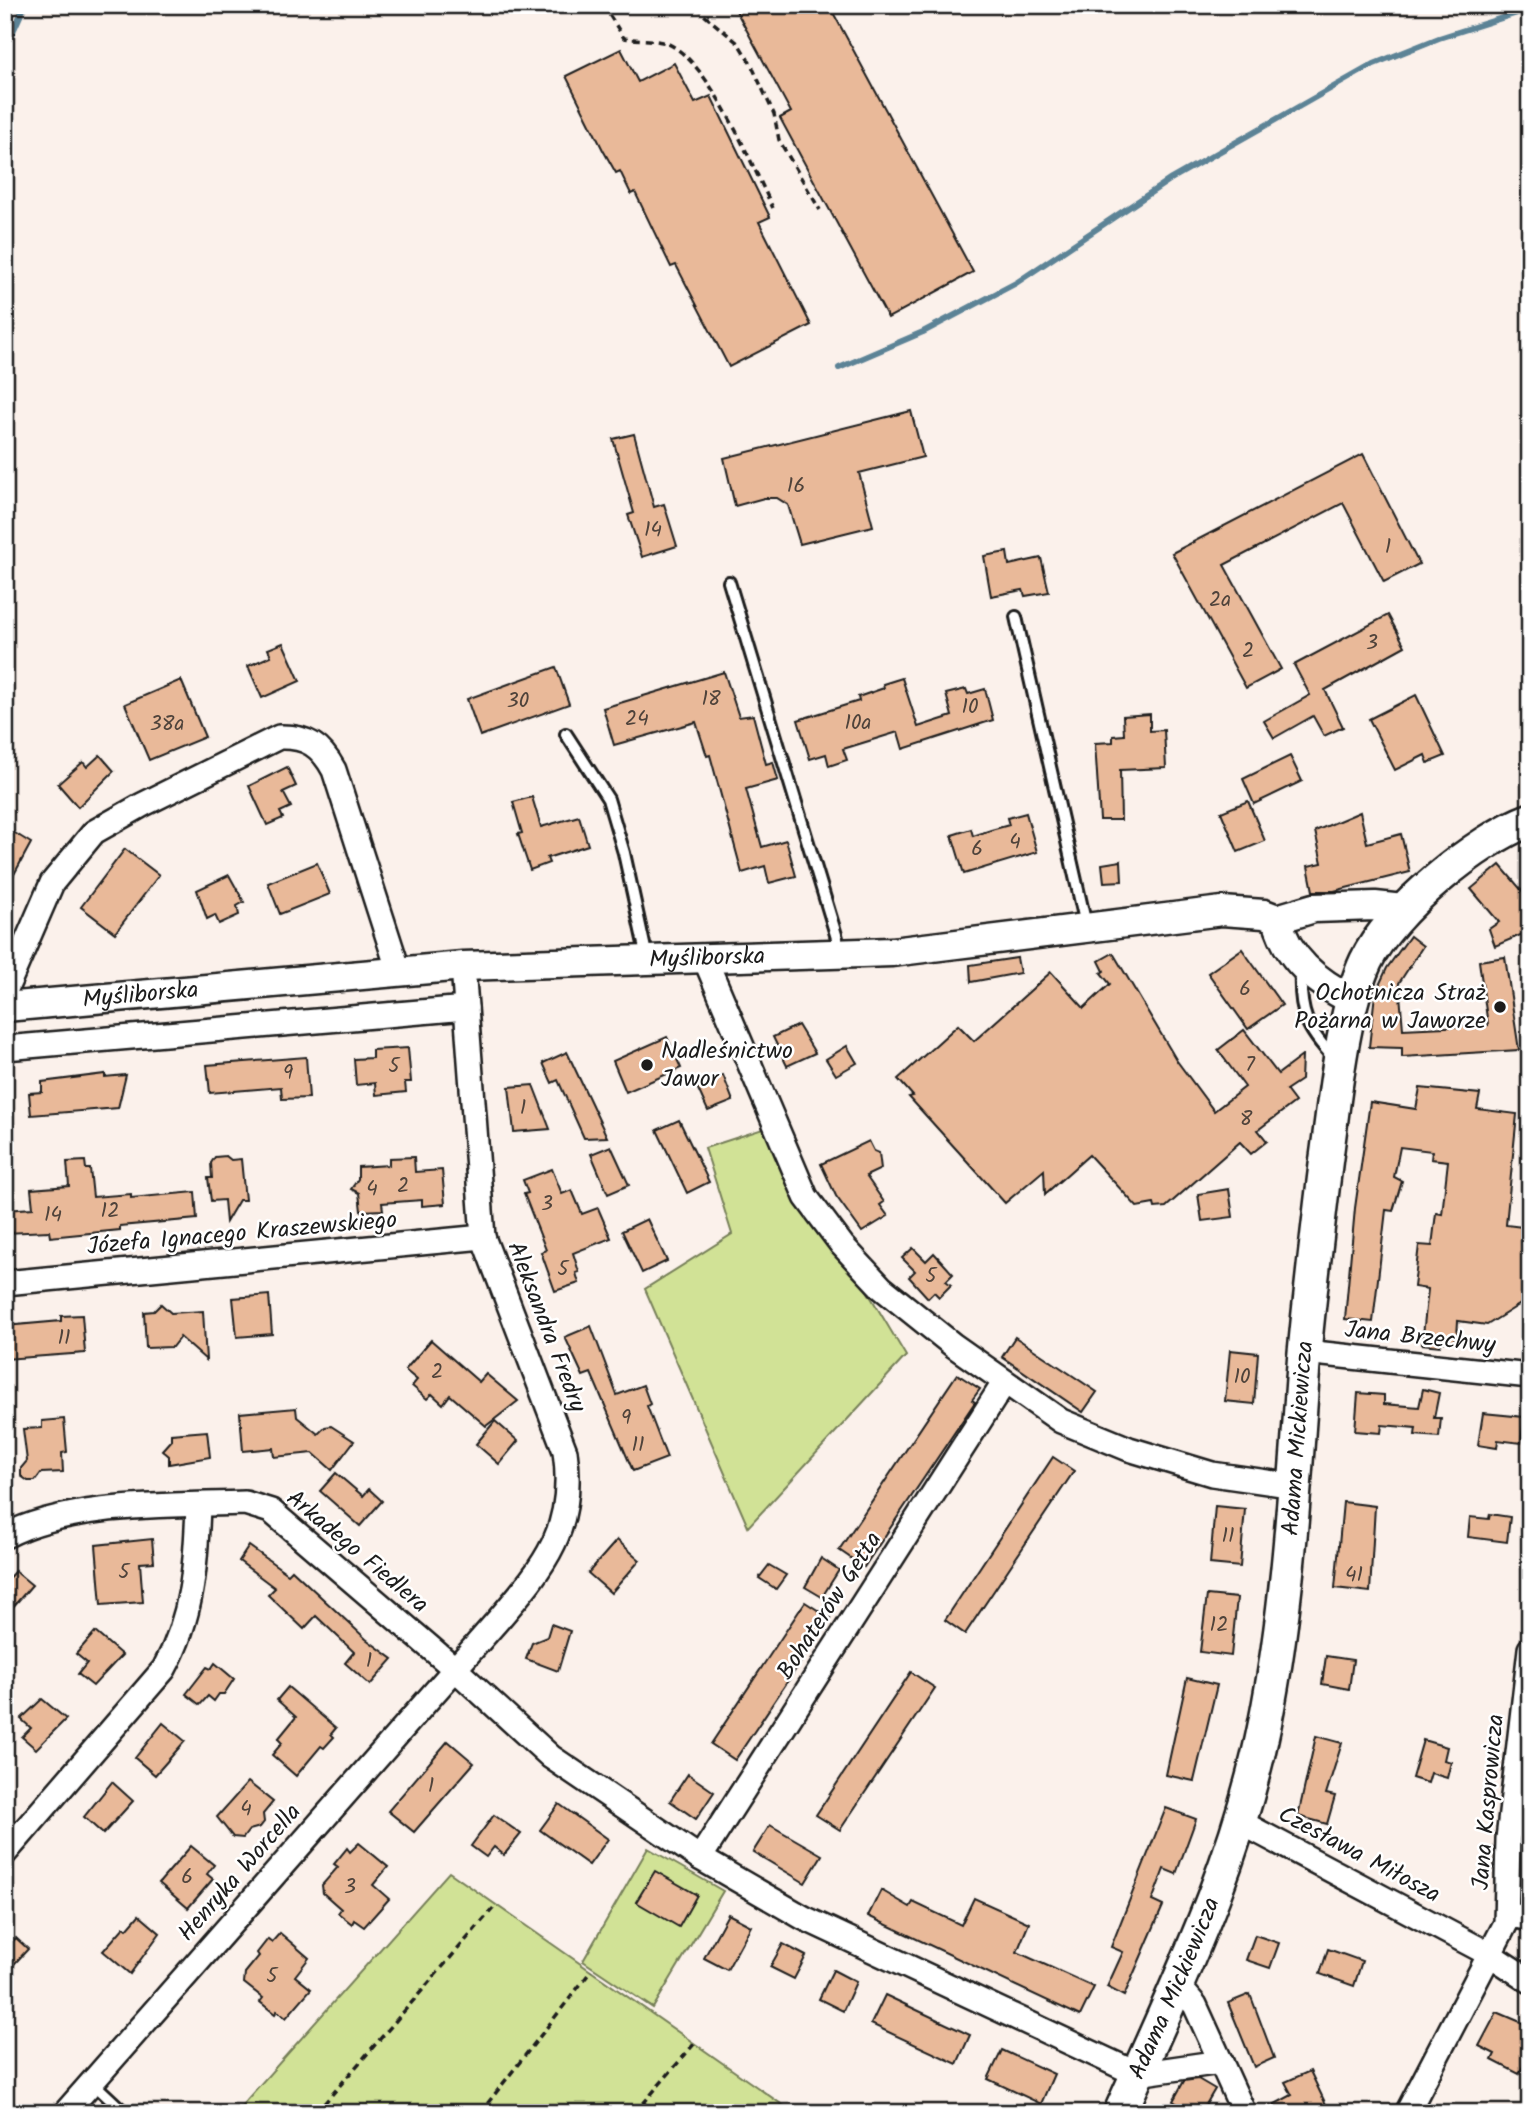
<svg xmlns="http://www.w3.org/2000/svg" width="1535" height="2118" font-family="Kalam,sans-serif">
  <rect width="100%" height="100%" fill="#fbf1eb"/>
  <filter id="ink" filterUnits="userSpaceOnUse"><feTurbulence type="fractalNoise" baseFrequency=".0143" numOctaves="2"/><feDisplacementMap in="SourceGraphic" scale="14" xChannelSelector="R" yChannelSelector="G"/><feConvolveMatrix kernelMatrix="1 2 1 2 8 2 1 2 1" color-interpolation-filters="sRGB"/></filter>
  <g filter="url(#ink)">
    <!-- green -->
    <g fill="#d1e296" stroke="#767f59" stroke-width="2">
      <path d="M775,1125L795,1170L906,1356L748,1527L645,1289L732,1234L705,1148Z"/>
      <path d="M648,1848L723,1891L653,2008L583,1961Z"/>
      <path d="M449,1872L794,2113H235Z"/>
    </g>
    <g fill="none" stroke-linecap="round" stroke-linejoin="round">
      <!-- stream -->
      <g stroke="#5c8396" stroke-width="6">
        <path d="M5,49L25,5"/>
        <path d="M839,368L923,332L1016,283L1171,179L1374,64L1439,38L1530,9"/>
      </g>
    </g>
    <!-- building -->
    <g fill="#e9b999" stroke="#1c1c1c" stroke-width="2">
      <path d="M733,5H829L973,272L888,318L780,118L791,112Z"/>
      <path d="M621,49L638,82L674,63L695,103L711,96L770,217L759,222L811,325L729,367L676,265L671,267L635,192L631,194L620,171L616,173L603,150L566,76Z"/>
      <path d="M911,411L923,457L859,473L873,526L800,544L788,505L777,498H764L735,506L724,458Z"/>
      <path d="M634,434L654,507L664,504L677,546L642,557L628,515L634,513L613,439Z"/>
      <path d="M1363,454L1419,564L1384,582L1343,503L1224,565L1281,669L1246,688L1172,553Z"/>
      <path d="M1007,552L1009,565L1041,558L1049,592L1025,596L1023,590L991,596L984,556Z"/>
      <path d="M1388,615L1405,646L1325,690L1343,727L1324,736L1313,716L1274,738L1264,721L1310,695L1294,665Z"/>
      <path d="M283,643L300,681L262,698L248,666L271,656L268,649Z"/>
      <path d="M556,667L569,704L480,736L467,699Z"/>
      <path d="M724,672L739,717L753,715L766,764L773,762L778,780L746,789L762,847L786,840L796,876L769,883L765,866L742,873L710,755L707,756L696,722L614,745L603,708Z"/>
      <path d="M902,678L918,727L952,716L946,694L966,689L968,694L985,689L993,720L903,749L898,732L843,749L847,760L829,766L826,754L810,759L798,720L859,701L858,697L884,688L883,684Z"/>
      <path d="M181,680L205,737L149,760L125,704Z"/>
      <path d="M1416,695L1445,756L1428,763L1425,755L1395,770L1369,719Z"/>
      <path d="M1150,714V731L1164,730L1166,768L1120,770L1121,820H1100L1095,743L1113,742V736L1124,735L1123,716Z"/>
      <path d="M100,755L114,771L78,807L58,784L83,762L87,767Z"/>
      <path d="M1290,756L1302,781L1254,804L1243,779Z"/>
      <path d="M287,767L296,786L283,792L291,807L280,812L283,818L267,825L249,786Z"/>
      <path d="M532,797L541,827L579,816L588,845L547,858L549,863L530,870L518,834L522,833L513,802Z"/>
      <path d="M1248,801L1265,841L1238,852L1221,812Z"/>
      <path d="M1360,812L1367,843L1401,834L1410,872L1334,891H1313L1308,866L1322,863L1315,831Z"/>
      <path d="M1026,813L1037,852L964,874L952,835L971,829L973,836L991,830L1009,825L1007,818Z"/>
      <path d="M5,827L31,843L5,891Z"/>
      <path d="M125,849L159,875L115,933L81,907Z"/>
      <path d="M1121,861L1122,881L1104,882L1102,864Z"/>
      <path d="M317,863L330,894L280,914L268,883Z"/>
      <path d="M1500,865L1530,900V931L1495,946L1489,929L1499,922L1471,889Z"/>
      <path d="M229,875L244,902L237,906L239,915L219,924L215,915L207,919L197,890Z"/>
      <path d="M1410,936L1423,946L1399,983L1403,1029L1488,1025L1479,961L1505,957L1519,1050L1402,1057V1048L1369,1047L1375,994L1387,968Z"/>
      <path d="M1242,949L1282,1005L1248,1029L1208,973Z"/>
      <path d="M1113,953L1177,1061L1214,1111L1245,1087L1218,1050L1244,1030L1278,1074L1302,1056L1301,1080L1286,1090L1295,1102L1258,1130L1267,1141L1251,1154L1240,1142L1166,1207L1155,1208L1154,1204L1137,1207L1089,1155L1045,1194L1044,1170L1005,1203L909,1097L913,1096L898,1079L958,1025L974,1041L1051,972L1084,1008L1110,984L1101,973L1104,971L1099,961Z"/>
      <path d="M1017,958L1020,973L971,982L970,965Z"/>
      <path d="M798,1025L815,1053L787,1066L773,1037Z"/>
      <path d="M667,1037L681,1068L626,1092L613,1061Z"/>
      <path d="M847,1046L857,1063L836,1075L826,1059Z"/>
      <path d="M408,1048L411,1082H405L406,1092L376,1095L375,1083L356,1085L354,1059L372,1058V1050Z"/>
      <path d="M567,1052L607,1137L584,1138L558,1080L552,1083L543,1063Z"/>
      <path d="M306,1057L309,1098L282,1099L281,1087L210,1093L207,1065Z"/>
      <path d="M105,1074V1077L126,1075L118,1108L31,1115L29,1093L42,1092V1082Z"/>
      <path d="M723,1075L733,1101L708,1111L697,1087Z"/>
      <path d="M533,1085L550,1129L514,1132L509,1087Z"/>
      <path d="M1420,1088L1480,1094L1477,1109L1517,1114L1506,1225L1530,1228V1298L1487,1325L1458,1321L1457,1337L1451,1342H1441L1440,1346L1422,1344L1428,1289L1414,1287L1419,1245L1432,1246L1436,1213L1442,1214L1448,1161L1431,1159L1432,1151L1400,1147L1394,1177L1402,1181L1393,1211L1386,1210L1373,1322L1345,1319L1355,1208L1370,1102L1416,1109Z"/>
      <path d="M679,1120L709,1182L687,1193L657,1130Z"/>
      <path d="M869,1141L874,1151L879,1153L881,1169L866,1176L884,1202L880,1205L888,1216L862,1232L836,1196L821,1164Z"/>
      <path d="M611,1146L629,1185L608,1194L591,1154Z"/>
      <path d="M226,1156L231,1160L241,1159L245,1200H239L226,1222L224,1200L211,1201L208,1178H212L211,1163L215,1157Z"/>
      <path d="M414,1157L415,1172L442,1170L445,1204L422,1206V1200L382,1203L383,1210L361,1211L359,1193L351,1189L358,1179V1167L389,1165V1158Z"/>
      <path d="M85,1161L86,1169H90L93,1197L131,1194V1198L195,1192L197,1219L120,1226V1230L50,1237L49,1231L5,1233V1210L33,1208L31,1189L69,1186L67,1162Z"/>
      <path d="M552,1169L562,1194L572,1190L582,1214L598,1208L611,1238L573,1253L579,1272L576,1273L579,1283L555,1291L541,1252L546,1250L524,1194L528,1193L523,1180Z"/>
      <path d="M1229,1189L1233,1217L1202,1221L1198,1194Z"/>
      <path d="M647,1219L667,1261L642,1273L622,1231Z"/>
      <path d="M913,1248L926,1261L934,1253L953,1274L946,1281L951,1285L939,1297L934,1292L928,1298L909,1277L915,1271L902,1258Z"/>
      <path d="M269,1295L272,1334L237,1337L233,1298Z"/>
      <path d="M161,1304L171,1313L203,1311L206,1360L180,1337L172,1347L146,1348L144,1312L154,1311Z"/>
      <path d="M82,1315L85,1353L5,1359V1326L61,1321V1316Z"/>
      <path d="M591,1326L617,1395L643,1385L650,1404L647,1406L667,1458L633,1471L591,1373L583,1376L565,1337Z"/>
      <path d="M1015,1337L1097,1392L1083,1412L1002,1357Z"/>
      <path d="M431,1340L479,1382L486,1374L518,1401L486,1426L450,1395L443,1404L432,1394L427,1399L412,1386L417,1380L405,1370Z"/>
      <path d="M1230,1350L1258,1353L1254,1404L1225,1401Z"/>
      <path d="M957,1374L980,1389L972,1400L975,1402L864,1567L839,1550Z"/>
      <path d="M1423,1389L1439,1393L1434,1418H1441L1439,1437L1415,1435L1416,1428L1382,1425L1381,1433L1355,1431L1358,1393L1384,1395V1404L1419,1407Z"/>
      <path d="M296,1408L297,1417L318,1434L325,1427L331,1426L354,1441L332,1470L313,1453L274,1457L273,1448L243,1451L240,1413Z"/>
      <path d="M1483,1413L1524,1417L1521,1443L1498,1440L1497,1448L1478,1445Z"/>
      <path d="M64,1419L67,1452L62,1453L63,1472L41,1473L35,1481H28L21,1476V1468L27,1461L23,1429L42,1428V1421Z"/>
      <path d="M495,1421L518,1441L499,1464L476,1444Z"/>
      <path d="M207,1431L210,1457L169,1464V1456L162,1450L171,1440V1434Z"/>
      <path d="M1053,1457L1074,1471L965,1634L945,1620Z"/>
      <path d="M336,1473L363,1496L369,1489L382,1501L360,1526L320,1491Z"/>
      <path d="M1343,1502L1375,1506L1370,1592L1335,1588Z"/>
      <path d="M1215,1506L1245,1509L1240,1567L1210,1564Z"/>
      <path d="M1490,1514L1510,1517L1507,1542L1468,1537L1470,1517L1489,1519Z"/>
      <path d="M152,1539L154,1562L140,1563L143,1602L101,1605L96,1545Z"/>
      <path d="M617,1540L640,1560L611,1593L588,1573Z"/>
      <path d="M249,1546L288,1574L292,1570L366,1639L393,1659L370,1685L345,1663L354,1652L316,1616L304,1629L268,1595L275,1588L239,1561Z"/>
      <path d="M821,1558L839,1570L822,1597L805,1587Z"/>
      <path d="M769,1565L786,1575L776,1589L759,1578Z"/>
      <path d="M15,1571L32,1585L5,1616V1582Z"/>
      <path d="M1207,1595L1237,1598L1231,1656L1200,1652Z"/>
      <path d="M805,1602L830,1618L735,1760L711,1744Z"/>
      <path d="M551,1624L570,1631L558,1671L526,1659L532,1643L547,1637Z"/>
      <path d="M95,1632L122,1655L93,1686L78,1674L87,1663L76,1654Z"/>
      <path d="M1326,1656L1353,1660L1349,1689L1322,1684Z"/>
      <path d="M215,1663L234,1679L224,1694H219L214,1701L208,1696L200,1705L186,1694L207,1667L211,1669Z"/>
      <path d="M911,1672L935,1688L840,1830L816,1815Z"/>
      <path d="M1187,1678L1217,1685L1194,1781L1166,1775Z"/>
      <path d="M288,1687L336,1728L331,1734L334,1737L324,1748L321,1746L296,1776L272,1755L282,1743L278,1739L296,1717L277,1700Z"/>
      <path d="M42,1699L66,1719L36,1749L22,1737L31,1728L21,1719Z"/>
      <path d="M163,1723L185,1741L155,1775L135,1758Z"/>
      <path d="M1316,1736L1342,1743L1326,1794L1335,1796L1327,1824L1298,1816Z"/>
      <path d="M1423,1740L1447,1747L1444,1760L1451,1762L1447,1778L1431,1773L1428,1783L1412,1778Z"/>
      <path d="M448,1741L474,1763L414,1832L388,1811Z"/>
      <path d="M688,1774L714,1792L696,1819L670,1801Z"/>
      <path d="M112,1782L133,1801L103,1834L84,1817Z"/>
      <path d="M248,1782L273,1802L263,1814L264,1822L260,1827L249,1830L243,1838L233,1837L217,1817Z"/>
      <path d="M559,1804L608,1839L589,1865L540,1830Z"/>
      <path d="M1166,1808L1196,1819L1176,1874L1164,1869L1152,1901L1163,1906L1124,1996L1107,1987L1123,1952L1111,1947Z"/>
      <path d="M494,1815L521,1834L504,1855L494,1847L486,1857L471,1846Z"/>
      <path d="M770,1825L822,1855L805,1883L753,1852Z"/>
      <path d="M359,1843L388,1867L373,1885L389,1899L364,1927L354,1920L352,1924L338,1913L341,1909L323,1893L322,1885L338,1867L334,1864L347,1848L350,1852Z"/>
      <path d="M191,1846L214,1865L207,1874L213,1879L188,1908L159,1883Z"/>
      <path d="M655,1871L697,1895L679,1927L636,1902Z"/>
      <path d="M881,1890L910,1907L913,1902L961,1925L974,1898L1029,1923L1017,1952L1094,1987L1080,2016L868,1916Z"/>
      <path d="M728,1914L751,1926L727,1970L704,1958Z"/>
      <path d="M139,1915L160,1933L130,1974L103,1951L124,1927L127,1929Z"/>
      <path d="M280,1933L309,1958L295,1976L311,1989L286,2018L277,2011L275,2014L260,2002L263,1998L244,1983L245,1973L259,1956L257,1953L268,1939L272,1942Z"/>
      <path d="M1255,1935L1279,1943L1270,1968L1246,1960Z"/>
      <path d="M16,1938L28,1949L5,1974V1949Z"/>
      <path d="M783,1944L806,1956L794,1979L770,1967Z"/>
      <path d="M1328,1949L1362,1961L1354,1986L1320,1974Z"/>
      <path d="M833,1970L856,1982L843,2011L819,1999Z"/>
      <path d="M1250,1994L1274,2058L1254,2067L1228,2003Z"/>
      <path d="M885,1995L970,2035L957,2064L871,2024Z"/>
      <path d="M1497,2012L1530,2026V2053L1519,2074L1492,2060L1495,2054L1479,2046Z"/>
      <path d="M1002,2050L1054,2074L1041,2104L988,2079Z"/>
      <path d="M1310,2071L1330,2113H1258L1292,2095L1285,2082Z"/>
      <path d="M1198,2079L1215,2089L1201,2113H1193L1173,2101L1184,2081Z"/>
    </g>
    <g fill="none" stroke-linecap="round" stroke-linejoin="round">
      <!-- service casing -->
      <g stroke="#1c1c1c" stroke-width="16">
        <g id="service">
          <path d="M729,582L837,938V951"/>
          <path d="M1016,617L1086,925"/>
          <path d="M566,734L608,799L624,853L647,958"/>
          <path d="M1301,970C1299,1012 1306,1029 1335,1059"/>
          <path d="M92,2082L125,2113"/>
        </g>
      </g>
      <!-- minor casing -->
      <g stroke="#1c1c1c" stroke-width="28">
        <g id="minor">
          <path d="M705,959L806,1197L842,1245L882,1288L953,1345L1061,1421L1129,1449L1212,1474L1295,1486"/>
          <path d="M5,1000L6,989L52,883L94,832L142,805L279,737C307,736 321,746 334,770L399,972"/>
          <path d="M5,1048L466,1008"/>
          <path d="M5,1283L483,1237"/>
          <path d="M1305,1352L1530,1376"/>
          <path d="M5,1536C70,1502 171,1506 245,1503L271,1511L454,1668L551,1757L700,1858L804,1918L1137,2074L1221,2062"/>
          <path d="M1242,1823L1489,1954L1530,1981"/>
          <path d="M5,1853L164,1669C193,1616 196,1564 198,1505"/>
          <path d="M700,1858L1004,1383"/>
          <path d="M1507,1914L1530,1919"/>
          <path d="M1178,1985L1195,2005L1244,2113"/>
          <path d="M65,2113L498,1620C546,1564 576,1528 565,1451L483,1237L463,966"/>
          <path d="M1407,2113L1506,1923L1508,1839L1530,1649"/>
        </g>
      </g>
      <!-- tertiary casing -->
      <g stroke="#1c1c1c" stroke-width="33">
        <g id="tertiary">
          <path d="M1277,919C1287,959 1317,982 1352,1000"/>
          <path id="s1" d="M5,1007L463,966L892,952L1222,911L1264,914L1277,919L1314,908L1375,906L1403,909"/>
        </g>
      </g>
      <!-- secondary casing -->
      <g stroke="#1c1c1c" stroke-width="37">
        <g id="secondary">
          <path id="s2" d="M1120,2113C1177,1985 1238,1861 1265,1723C1289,1603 1295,1480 1304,1358C1310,1292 1318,1227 1326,1161C1334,1104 1342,1012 1366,961C1390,911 1478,839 1530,820"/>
        </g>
      </g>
      <!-- path -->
      <g stroke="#1c1c1c" stroke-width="3.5" stroke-dasharray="7 5" stroke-linecap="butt">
        <path d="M603,5L624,38C637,40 654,39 666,43C710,60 752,166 773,208"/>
        <path d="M698,5L704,15L738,43L751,64L774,114L779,140L820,210"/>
        <path d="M316,2113L496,1905"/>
        <path d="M480,2113L591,1971"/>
        <path d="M635,2113L695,2043"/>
        <path d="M787,2113L790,2110"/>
      </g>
      <!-- service -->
      <use href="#service" stroke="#fff" stroke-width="10"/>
      <!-- minor -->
      <use href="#minor" stroke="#fff" stroke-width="23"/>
      <!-- tertiary -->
      <use href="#tertiary" stroke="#fff" stroke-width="28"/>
      <!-- secondary -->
      <use href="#secondary" stroke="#fff" stroke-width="32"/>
    </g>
  </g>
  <!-- markers -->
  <g fill="#1c1c1c" stroke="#fff" stroke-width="2.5">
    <circle cx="1500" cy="1007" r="7"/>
    <circle cx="647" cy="1065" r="7"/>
  </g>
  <g text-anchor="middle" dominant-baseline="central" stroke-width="5" stroke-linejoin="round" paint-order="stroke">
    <!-- number labels -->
    <g font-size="21" fill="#4f433b">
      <text x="796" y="486">16</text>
      <text x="653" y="530">14</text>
      <text x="1388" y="547">1</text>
      <text x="1220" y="600">2a</text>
      <text x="1372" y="643">3</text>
      <text x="1248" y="651">2</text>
      <text x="711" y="699">18</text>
      <text x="518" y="701">30</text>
      <text x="970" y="707">10</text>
      <text x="637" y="719">24</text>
      <text x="858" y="723">10a</text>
      <text x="167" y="724">38a</text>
      <text x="1015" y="842">4</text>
      <text x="977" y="849">6</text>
      <text x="1245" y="989">6</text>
      <text x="1250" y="1065">7</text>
      <text x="394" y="1066">5</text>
      <text x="288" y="1073">9</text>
      <text x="523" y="1108">1</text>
      <text x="1246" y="1119">8</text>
      <text x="403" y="1186">2</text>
      <text x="372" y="1189">4</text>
      <text x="547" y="1204">3</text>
      <text x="110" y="1211">12</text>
      <text x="53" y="1215">14</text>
      <text x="563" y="1269">5</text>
      <text x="931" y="1276">5</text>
      <text x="64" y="1338">11</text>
      <text x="437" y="1372">2</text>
      <text x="1242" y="1377">10</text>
      <text x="626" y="1418">9</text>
      <text x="638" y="1445">11</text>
      <text x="1228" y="1536">11</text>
      <text x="124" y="1572">5</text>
      <text x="1354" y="1575">41</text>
      <text x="1219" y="1625">12</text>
      <text x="369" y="1661">1</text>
      <text x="431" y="1786">1</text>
      <text x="246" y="1809">4</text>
      <text x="187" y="1877">6</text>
      <text x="350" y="1887">3</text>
      <text x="272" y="1976">5</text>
    </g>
    <!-- street labels -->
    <g font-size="24" fill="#1c1c1c" stroke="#fff">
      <text stroke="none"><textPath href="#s1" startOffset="704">Myśliborska</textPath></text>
      <text stroke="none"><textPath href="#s1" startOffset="136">Myśliborska</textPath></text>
      <text transform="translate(242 1234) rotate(-5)">Józefa Ignacego Kraszewskiego</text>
      <text transform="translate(546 1327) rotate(69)">Aleksandra Fredry</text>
      <text transform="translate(1420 1338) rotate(6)">Jana Brzechwy</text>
      <text stroke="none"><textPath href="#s2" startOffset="704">Adama Mickiewicza</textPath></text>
      <text transform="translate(357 1552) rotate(40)">Arkadego Fiedlera</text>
      <text transform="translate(830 1606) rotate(-57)">Bohaterów Getta</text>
      <text transform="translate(1489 1802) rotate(-85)">Jana Kasprowicza</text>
      <text transform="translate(1359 1855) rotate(28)">Czesława Miłosza</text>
      <text transform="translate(240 1873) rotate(-49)">Henryka Worcella</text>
      <text stroke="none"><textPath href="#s2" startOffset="136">Adama Mickiewicza</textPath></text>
    </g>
    <!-- poi labels -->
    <g font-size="24" fill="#1c1c1c" stroke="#fff" text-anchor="end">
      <text x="1486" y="993">Ochotnicza Straż<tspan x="1486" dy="28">Pożarna w Jaworze</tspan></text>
      <text x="661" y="1051" text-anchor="start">Nadleśnictwo<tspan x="661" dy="28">Jawor</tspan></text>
    </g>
  </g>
  <!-- margin -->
  <rect width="1535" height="2118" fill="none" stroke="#fff" stroke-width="28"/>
  <rect x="14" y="14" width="1507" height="2090" fill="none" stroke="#1c1c1c" stroke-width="2.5" filter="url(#ink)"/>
</svg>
